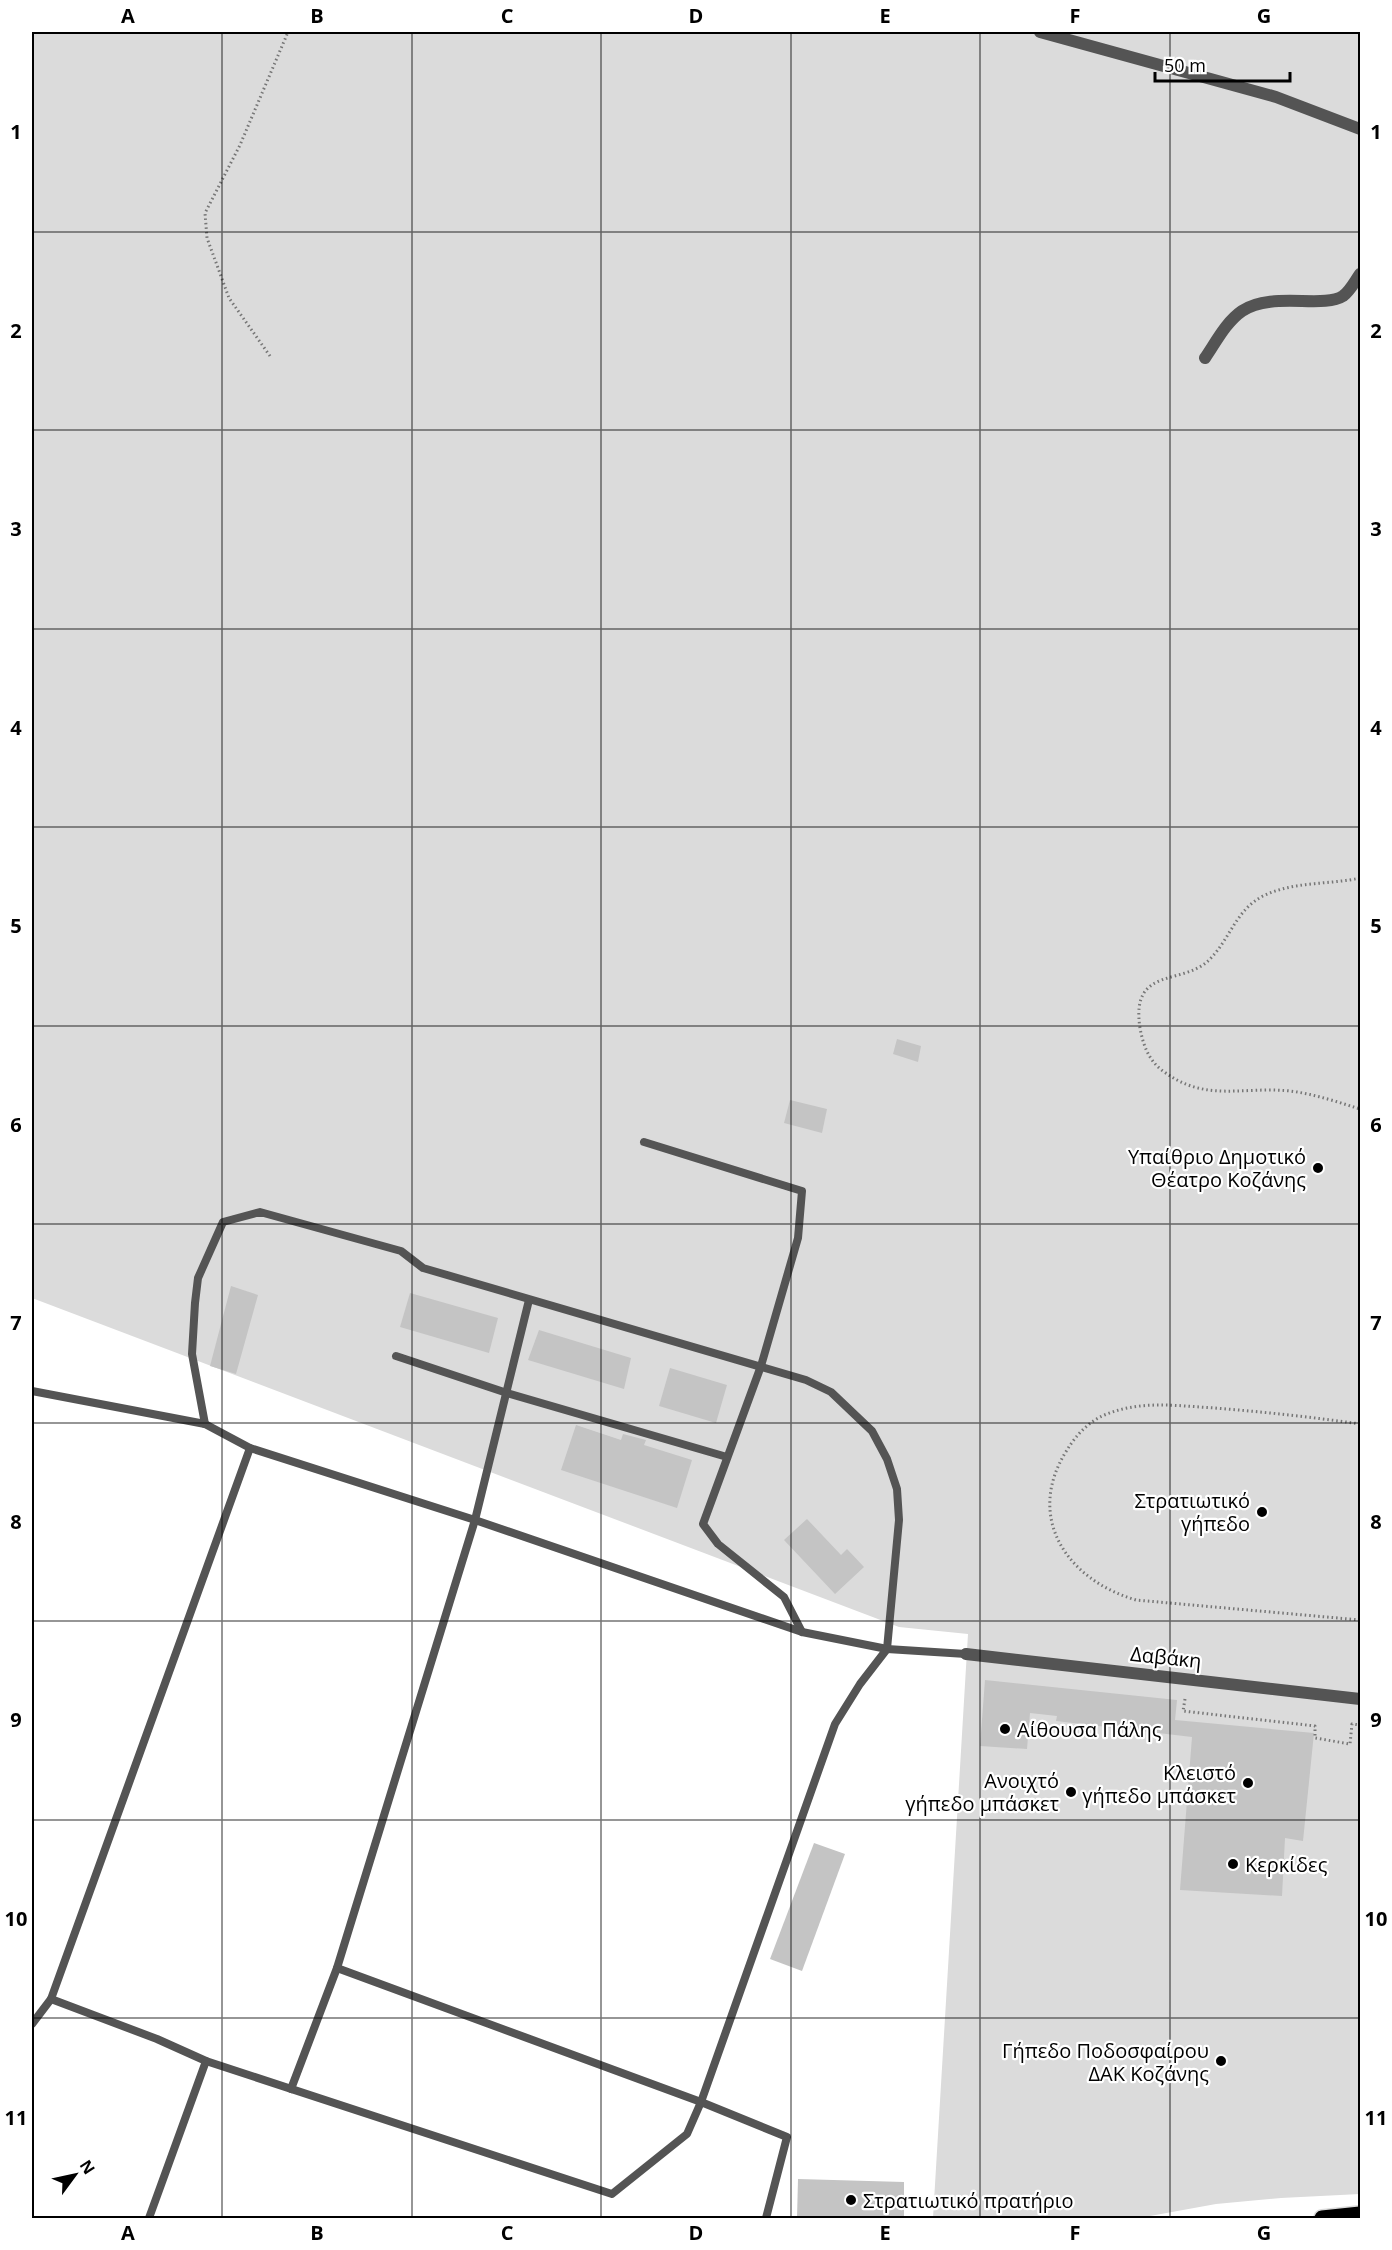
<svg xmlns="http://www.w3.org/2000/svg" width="1392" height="2250" font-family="'Open Sans',sans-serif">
  <rect width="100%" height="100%" fill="#fff"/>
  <!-- green -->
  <path fill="#dbdbdb" d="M32,32H1360V2194L1281,2198L1216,2204L1139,2218H933L968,1634L899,1627L32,1298Z"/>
  <!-- building -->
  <g fill="#c4c4c4">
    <path d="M897,1039L921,1046L918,1062L893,1054Z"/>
    <path d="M790,1100L827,1109L822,1133L784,1123Z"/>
    <path d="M231,1286L258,1295L236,1374L210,1366Z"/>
    <path d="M410,1293L498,1318L489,1353L400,1327Z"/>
    <path d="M539,1330L631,1358L624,1389L528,1360Z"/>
    <path d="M670,1368L727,1385L716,1423L659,1406Z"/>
    <path d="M576,1425L621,1440L623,1434L646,1440L644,1445L692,1460L677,1508L561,1470Z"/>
    <path d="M807,1519L841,1555L847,1549L864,1567L835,1594L784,1540Z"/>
    <path d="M985,1680L1177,1700L1175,1720L1314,1733L1303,1841L1285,1838L1282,1896L1180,1890L1192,1737L1056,1721L1057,1716L1030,1713L1027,1749L980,1746Z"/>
    <path d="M814,1843L845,1854L802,1971L770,1959Z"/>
    <path d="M798,2179L904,2182V2218H797Z"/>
  </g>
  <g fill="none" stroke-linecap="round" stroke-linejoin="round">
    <!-- primary casing -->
    <g stroke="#dbdbdb" stroke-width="18">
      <path id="primary" d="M1322,2218L1360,2214"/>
    </g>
    <!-- path -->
    <g stroke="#767676" stroke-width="3" stroke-dasharray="1.5 3" stroke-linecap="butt">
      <path d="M270,356L229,298L207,238L205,213L240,145L288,32"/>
      <path d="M1360,878C1328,885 1294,881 1263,896C1237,909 1230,938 1211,958C1185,987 1130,964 1140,1028C1143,1045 1149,1061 1163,1071C1205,1103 1243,1086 1290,1091C1314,1094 1338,1102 1360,1109"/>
      <path d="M1360,1424C1312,1417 1264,1412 1215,1408C1178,1406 1142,1400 1107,1414C1090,1420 1076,1435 1067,1450C1024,1517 1067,1580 1136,1600L1360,1620"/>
      <path d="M1185,1699L1183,1711L1315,1726V1738L1350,1744L1352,1724L1360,1725"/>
    </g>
    <!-- service -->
    <g stroke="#545454" stroke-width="8">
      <path d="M644,1142L802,1191L798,1238L761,1366L703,1524L718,1544L784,1597L802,1632"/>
      <path d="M396,1356L507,1393L727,1457"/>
      <path d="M32,1391L205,1424L250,1448L475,1520L802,1632L887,1649L966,1654"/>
      <path d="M205,1424L192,1354L195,1303L198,1278L223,1222L260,1212L401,1251L423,1268L806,1380L831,1392L872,1431L887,1459L897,1489L899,1520L887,1649L860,1684L835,1724L701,2102L687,2134L612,2194L206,2061L157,2039L51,1999L250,1448"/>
      <path d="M337,1968L701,2102L787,2137L766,2218"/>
      <path d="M32,2024L51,1999"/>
      <path d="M291,2089L337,1968L475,1520L529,1300"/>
      <path d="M149,2218L206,2061"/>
    </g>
    <!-- minor -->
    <g stroke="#545454" stroke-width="12">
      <path d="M1205,358C1216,342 1226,322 1242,311C1271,291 1323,309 1343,296C1350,291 1355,281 1360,274"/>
      <path d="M966,1654L1360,1699"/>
    </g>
    <!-- tertiary -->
    <path stroke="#545454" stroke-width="12" d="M1040,32L1276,97L1360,129"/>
    <!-- primary -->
    <use href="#primary" stroke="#000" stroke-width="15"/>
  </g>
  <!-- grid -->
  <path fill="none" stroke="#000" stroke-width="1.5" stroke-opacity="0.55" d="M222,32V2218M412,32V2218M601,32V2218M791,32V2218M980,32V2218M1170,32V2218M32,232H1360M32,430H1360M32,629H1360M32,827H1360M32,1026H1360M32,1224H1360M32,1423H1360M32,1621H1360M32,1820H1360M32,2018H1360"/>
  <!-- markers -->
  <g fill="#000" stroke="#fff" stroke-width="2">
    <circle cx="1318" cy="1168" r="6"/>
    <circle cx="1262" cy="1512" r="6"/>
    <circle cx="1005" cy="1729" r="6"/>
    <circle cx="1248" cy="1783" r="6"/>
    <circle cx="1071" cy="1792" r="6"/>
    <circle cx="1233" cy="1864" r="6"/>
    <circle cx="1221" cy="2061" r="6"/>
    <circle cx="851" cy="2200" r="6"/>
  </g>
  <g text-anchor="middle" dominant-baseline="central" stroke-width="4.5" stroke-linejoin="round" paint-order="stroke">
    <!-- poi labels -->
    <g font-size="20" fill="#000" stroke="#fff" text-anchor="end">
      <text x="1306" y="1156">Υπαίθριο Δημοτικό<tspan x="1306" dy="23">Θέατρο Κοζάνης</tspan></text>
      <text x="1250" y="1500">Στρατιωτικό<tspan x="1250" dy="23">γήπεδο</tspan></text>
      <text x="1017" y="1729" text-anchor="start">Αίθουσα Πάλης</text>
      <text x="1236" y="1772">Κλειστό<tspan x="1236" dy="23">γήπεδο μπάσκετ</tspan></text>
      <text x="1059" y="1780">Ανοιχτό<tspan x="1059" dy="23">γήπεδο μπάσκετ</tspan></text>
      <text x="1245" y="1864" text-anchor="start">Κερκίδες</text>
      <text x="1209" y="2050">Γήπεδο Ποδοσφαίρου<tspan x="1209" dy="23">ΔΑΚ Κοζάνης</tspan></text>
      <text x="863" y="2200" text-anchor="start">Στρατιωτικό πρατήριο</text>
    </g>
    <!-- street labels -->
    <g font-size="20" fill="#000" stroke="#fff">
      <text transform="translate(1166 1657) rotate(6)">Δαβάκη</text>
    </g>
  </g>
  <!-- border -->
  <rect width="1392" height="2250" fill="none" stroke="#ffffff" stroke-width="66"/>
  <!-- north arrow -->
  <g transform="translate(75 2175) rotate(57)" stroke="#ffffff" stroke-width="4.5" paint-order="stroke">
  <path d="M0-4.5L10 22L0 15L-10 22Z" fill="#000000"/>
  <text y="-9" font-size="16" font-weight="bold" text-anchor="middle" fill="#000000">N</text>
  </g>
  <!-- scale -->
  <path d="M1155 72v9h135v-9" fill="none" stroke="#000000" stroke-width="3"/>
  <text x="1164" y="72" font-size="18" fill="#000000" stroke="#ffffff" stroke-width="4.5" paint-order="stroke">50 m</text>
  <rect x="33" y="33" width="1326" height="2184" fill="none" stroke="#000" stroke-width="2"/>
  <g font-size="20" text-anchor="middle" font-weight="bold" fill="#000">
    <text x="128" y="23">A</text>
    <text x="317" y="23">B</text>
    <text x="507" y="23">C</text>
    <text x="696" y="23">D</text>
    <text x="885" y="23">E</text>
    <text x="1075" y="23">F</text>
    <text x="1264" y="23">G</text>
    <text x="16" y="139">1</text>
    <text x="1376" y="139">1</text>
    <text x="16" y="338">2</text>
    <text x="1376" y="338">2</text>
    <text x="16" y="536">3</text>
    <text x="1376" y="536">3</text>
    <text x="16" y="735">4</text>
    <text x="1376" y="735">4</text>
    <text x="16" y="933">5</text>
    <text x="1376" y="933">5</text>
    <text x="16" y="1132">6</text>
    <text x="1376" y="1132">6</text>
    <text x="16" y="1330">7</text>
    <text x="1376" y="1330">7</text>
    <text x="16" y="1529">8</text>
    <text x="1376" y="1529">8</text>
    <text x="16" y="1727">9</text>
    <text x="1376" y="1727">9</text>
    <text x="16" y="1926">10</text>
    <text x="1376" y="1926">10</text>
    <text x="16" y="2125">11</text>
    <text x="1376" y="2125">11</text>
    <text x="128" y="2240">A</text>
    <text x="317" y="2240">B</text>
    <text x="507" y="2240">C</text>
    <text x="696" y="2240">D</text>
    <text x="885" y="2240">E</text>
    <text x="1075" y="2240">F</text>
    <text x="1264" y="2240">G</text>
  </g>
</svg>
